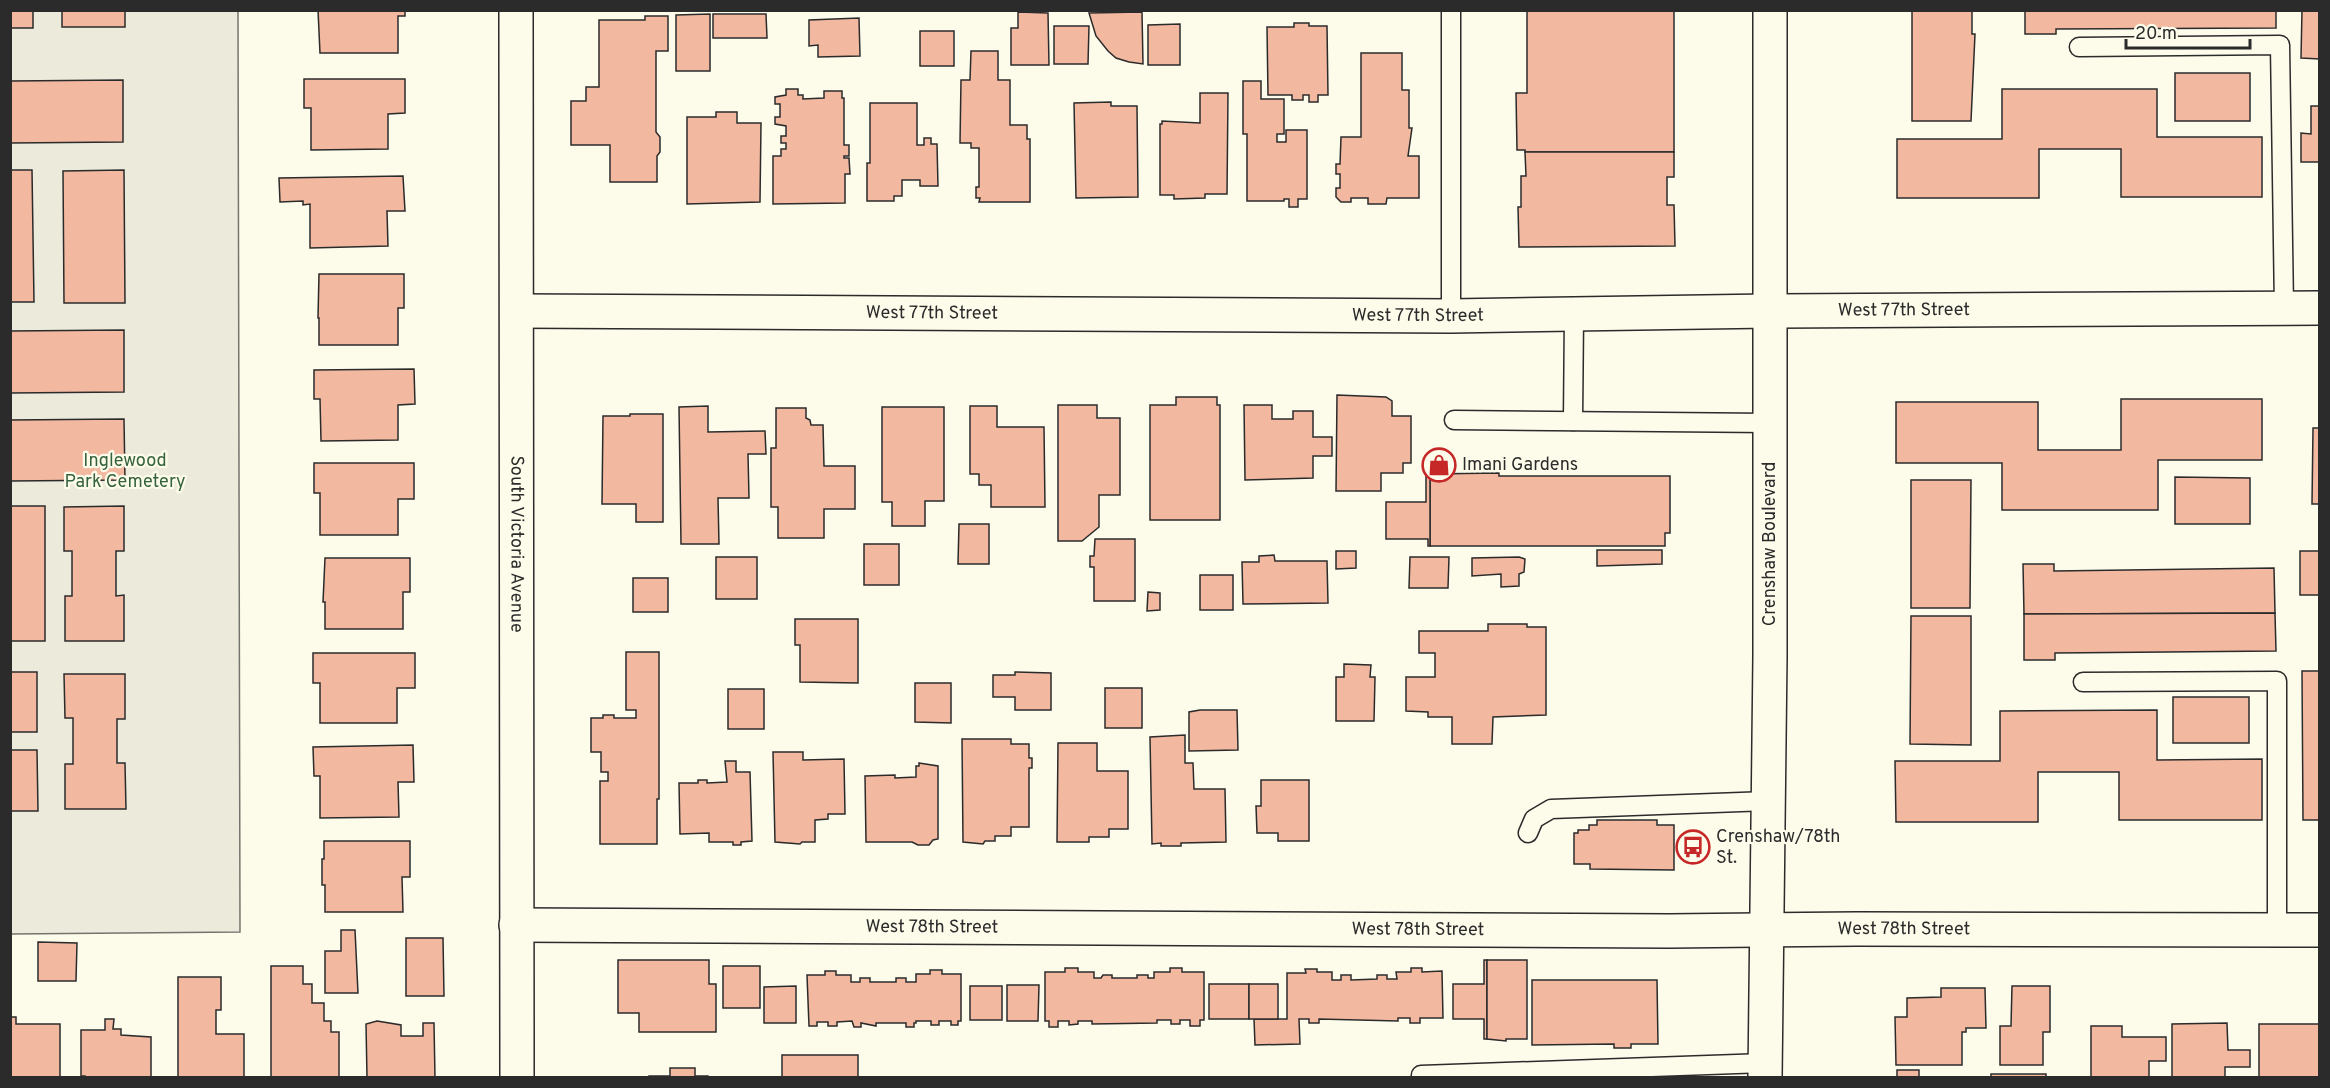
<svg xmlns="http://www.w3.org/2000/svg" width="2330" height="1088" font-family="Overpass,sans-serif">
  <rect width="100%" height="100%" fill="#fdfbea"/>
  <!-- green -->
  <path fill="#ecebdb" stroke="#74746e" stroke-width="1.5" d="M10,11H238L240,932L11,934Z"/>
  <!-- building -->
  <g fill="#f2b8a0" stroke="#2b2b2b" stroke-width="1.5">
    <rect x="10" y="10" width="23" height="18"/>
    <rect x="62" y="10" width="63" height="17"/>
    <path d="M318,10H405V16H398V53H320Z"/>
    <path d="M1674,10V152H1525V150H1517L1516,93H1527V11Z"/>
    <path d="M1912,10H1972V34H1975L1971,121H1912Z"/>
    <path d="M2025,10H2276V28L2056,29V34H2025Z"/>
    <path d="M2302,10H2320V59L2301,58Z"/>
    <path d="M1018,12L1048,13L1049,65H1011V28H1018Z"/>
    <path d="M1142,12L1143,64L1129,62L1116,58L1108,51L1096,36L1089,13Z"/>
    <path d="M710,14V71H676V15Z"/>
    <path d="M713,14H766L767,38H713Z"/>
    <path d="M645,16H668V51H656V132L660,137V152L657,156V182H610V145H571V101H586V87H599V20H645Z"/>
    <path d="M859,18L860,56L818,57V45L809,46V20Z"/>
    <path d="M1294,23H1309V26H1327L1328,95H1318V102H1309V95H1303V100H1292V95H1268L1267,27H1294Z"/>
    <path d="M1180,24V65H1148V25Z"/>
    <path d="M1054,26H1089L1088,64H1054Z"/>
    <rect x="920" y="31" width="34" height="35"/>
    <path d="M971,51H998V80H1010V125H1027V139H1030V202H979L980,198H976V187H979V148H971V143H960L961,80H970Z"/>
    <path d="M1361,53H1402V90H1409V128H1412L1408,156H1419V198H1387L1386,204H1368V198H1351V202H1341L1336,197V188H1340V174H1336V164H1340L1341,137H1361Z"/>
    <rect x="2175" y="73" width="75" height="48"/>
    <path d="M304,79H405V113L388,114V149L311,150V108H304Z"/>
    <path d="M123,80V142L10,143V81Z"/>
    <path d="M1243,81H1261V99H1284V134H1277V142H1286V130H1307V199H1298V207H1289V199H1284V201H1247V134H1243Z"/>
    <path d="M786,89H798V95H803V99L824,98V91H842V98H844V145H849V156H844V158H849L850,174H845V203L773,204V156H781V149H786V143H781V136H786V126L775,124V117H780V104H775V97L786,95Z"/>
    <path d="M2002,89H2157V137H2262V197H2121V149H2039V198H1897V139H2002Z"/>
    <path d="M1200,93H1228L1227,194H1205V198L1174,199V195H1160V124H1162V121L1200,123Z"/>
    <path d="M1111,102V106H1137L1138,197L1076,198L1074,103Z"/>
    <path d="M870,103H917V145H924V138H931V144H937L938,186H920V180H902V196H894V201H867V163H870Z"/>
    <path d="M2311,106H2320V162H2301V133L2311,134Z"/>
    <path d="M716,112H737V123H761L760,202L687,204V117H716Z"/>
    <path d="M1525,152H1674V177H1667V205H1674L1675,246L1519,247L1518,207H1521V176H1526Z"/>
    <path d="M10,170H32L34,302H10Z"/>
    <path d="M124,170L125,303H64L63,171Z"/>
    <path d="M403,176L405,211H387L388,246L310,248V204L303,205V201L280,202L279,178Z"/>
    <path d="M319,274H404V308H398V345H319V318H318Z"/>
    <path d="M124,330V392L10,393V331Z"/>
    <path d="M414,369L415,404L398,405V440L321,441L320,399H314V370Z"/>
    <path d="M1337,395L1386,397L1392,401V416H1411V463H1403V473H1381V491H1336Z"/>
    <path d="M1176,397H1217V405H1220V520H1150V405H1176Z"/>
    <path d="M2121,399H2262V460H2158V510H2002V463H1896V402H2038V450H2121Z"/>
    <path d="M1058,405H1097V418H1120V495H1099V527L1082,541H1058Z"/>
    <path d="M1244,405H1272V419H1293V411H1313V437H1332V456H1313V478L1245,480Z"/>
    <path d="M708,406V432L765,431L766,454H748L749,498H718L719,544H681L679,407Z"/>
    <path d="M970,406H997V427H1044L1045,507H991V485H979V474H970Z"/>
    <path d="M882,407H944V501H925V526H892V502H882Z"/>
    <path d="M776,408H806V418L810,420L811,425H823L824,466H855V509H824V538H778V507H771V448H776Z"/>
    <path d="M630,414H663V522H636V504H602L603,416H630Z"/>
    <path d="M124,419L125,480L10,481V420Z"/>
    <path d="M2313,428H2320V504H2312Z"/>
    <path d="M314,463H414V499H398V535H320V493H314Z"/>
    <path d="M1499,473V476H1670V533H1665V546H1430V474Z"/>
    <path d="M1426,474H1430V546H1428V539H1386V502H1426Z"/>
    <path d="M2175,477L2250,478V524H2175Z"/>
    <path d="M1911,480H1971L1970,608H1911Z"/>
    <rect x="10" y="506" width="35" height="135"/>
    <path d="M124,506V551H116V596L124,595V641H65V596H72V551H64V507Z"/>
    <path d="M959,524H989V564H958Z"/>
    <path d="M1095,539H1135V601H1094V567H1090V556H1094Z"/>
    <rect x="864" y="544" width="35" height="41"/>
    <path d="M1597,550H1662V564L1597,566Z"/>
    <path d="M1336,551H1356V568L1336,569Z"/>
    <rect x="2300" y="551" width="20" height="44"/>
    <path d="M1274,555L1275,561H1327L1328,603L1243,604L1242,562H1259V556Z"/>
    <rect x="716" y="557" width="41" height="42"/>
    <path d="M1410,557H1449L1448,588H1409Z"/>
    <path d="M1519,557L1525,559L1524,572L1519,574V586L1501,587V574L1472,576V558Z"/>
    <path d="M325,558H410V592H403V629H325V602H323Z"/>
    <path d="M2023,564H2054V571L2274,568L2275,613L2024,614Z"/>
    <rect x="1200" y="575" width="33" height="35"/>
    <rect x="633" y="578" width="35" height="34"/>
    <path d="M1148,592L1160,593V610L1147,611Z"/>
    <path d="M2275,613L2276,651L2055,653V660H2024V614Z"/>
    <path d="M1911,616H1971V745L1910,744Z"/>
    <path d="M795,619H858V683L800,682V645H795Z"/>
    <path d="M1488,624H1527V627H1546V715L1493,717L1492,744H1452V717H1428V712L1406,711V677H1435V653H1419V631H1488Z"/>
    <path d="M626,652H659V799H657V844H600V781H608V772H601V752H591V718H603V715H614V718H636V710H626Z"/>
    <path d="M313,653H415V688H397V723H320V683H313Z"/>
    <path d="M1344,664L1371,665L1370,677H1375L1374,721H1336V677H1344Z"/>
    <path d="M2302,671H2320V820H2303Z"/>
    <rect x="10" y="672" width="27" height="60"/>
    <path d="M1015,672L1051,673V710H1015V697H993V675H1015Z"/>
    <path d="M64,674H125V719H117V763H125L126,809H65V764H73V718H65Z"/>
    <path d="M915,683H951V723L915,722Z"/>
    <rect x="1105" y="688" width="37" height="40"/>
    <rect x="728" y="689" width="36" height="40"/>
    <rect x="2173" y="697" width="76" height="46"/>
    <path d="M1200,710H1237L1238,750L1189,751V712Z"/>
    <path d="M2157,710V760L2262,759V820H2119V772H2038V822H1896L1895,761H2000V711Z"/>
    <path d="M1185,735V763H1193L1194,789H1225L1226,842L1181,843V846H1161V843L1152,844L1150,737Z"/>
    <path d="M962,739H1011V744H1029V758H1032V768H1029V827H1011V836H995V841H985L983,844L963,842Z"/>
    <path d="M1058,743H1097V771H1128V829H1109V837H1089V842H1057Z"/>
    <path d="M413,745L414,782H398L399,817L320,818V776H314L313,747Z"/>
    <path d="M10,750H37L38,811H10Z"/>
    <path d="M773,752H803V760L844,759L845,814H828V819L815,820V842H802L800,844L775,842Z"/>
    <path d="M725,761H736V772H750L752,841L741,842V845H733V842H709V833L680,834L679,783H698V780H707V783L727,782Z"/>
    <path d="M919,763L938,766V839L933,840L929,845H918L912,842H866L865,776L895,775V778L916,777V766H919Z"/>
    <path d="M1261,780H1309V841H1278V833H1257L1256,806H1261Z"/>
    <path d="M1597,820H1657V825H1674V870L1590,869V864H1574V833H1578V830H1589V825H1597Z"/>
    <path d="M324,841H410V877H402L403,912H325V885H322V859H324Z"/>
    <path d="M341,930H355L358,993H325V951H341Z"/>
    <path d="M406,938H443L444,996H406Z"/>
    <path d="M38,942L77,943L76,981H38Z"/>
    <path d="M618,960H709V984H716V1032H639V1013H618Z"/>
    <path d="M1484,960H1487V1039H1484V1019H1453V984H1484Z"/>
    <path d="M1487,960H1527V1039H1506V1041L1487,1039Z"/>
    <path d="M271,966H303V984H312V1003H324V1021H331V1032H339V1078H271Z"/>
    <rect x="723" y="966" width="37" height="42"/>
    <path d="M1065,968H1078V972H1094V978H1101L1103,975H1112V978H1137V975H1148V978H1154V972H1170V968H1182V972H1204V1020H1200V1026H1190V1020H1180V1024H1171V1020H1157V1023L1092,1024V1021H1078V1024L1069,1025V1021H1058V1027H1049V1021H1045V972H1065Z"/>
    <path d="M1411,968H1422V972L1442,971L1443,1018H1420V1023H1410V1018H1398V1021L1319,1019V1023H1309V1019H1299L1300,1044L1255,1045L1254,1019H1287V973H1306L1305,969H1317V972H1332V980H1341V975H1351V980L1377,979V975H1387V979H1397L1396,972H1411Z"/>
    <path d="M930,970H942V974H961V1021H958V1025H951V1021H939V1025H931V1021H916V1023H914V1027H906V1023H876V1026L861,1023V1027H854L852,1021L837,1022V1026H828V1022H817V1026H809L807,975H825V971H836V975H851V982H860V978H870V982H896V978H906V982H916V974H930Z"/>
    <path d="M178,977H221V1010H216V1034H244V1078H178Z"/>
    <path d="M1532,980H1657L1658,1044H1631V1048H1614V1044L1532,1045Z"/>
    <rect x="1209" y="984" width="40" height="35"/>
    <rect x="1249" y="984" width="29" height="35"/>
    <path d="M1007,985H1039L1038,1021H1007Z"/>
    <path d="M796,986V1023H764V987Z"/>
    <rect x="970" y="986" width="32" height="34"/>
    <path d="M2012,986H2050V1032H2043V1065H2000V1026H2011Z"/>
    <path d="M1941,988H1985L1986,1028H1966V1032H1962V1065H1896L1895,1017H1907V998L1941,997Z"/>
    <path d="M10,1017H16V1024H60V1078H10Z"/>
    <path d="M105,1019H114L113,1029H121V1035L151,1037V1078H85V1076H81V1030H105Z"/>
    <path d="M377,1021L401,1025V1036H423V1023H434L435,1078H367L366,1024Z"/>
    <path d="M2227,1023L2228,1050H2250V1067H2225V1078H2172V1024Z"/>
    <rect x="2259" y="1024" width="61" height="54"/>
    <path d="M2091,1026H2122V1037H2166V1061H2149V1078H2091Z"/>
    <rect x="782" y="1055" width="76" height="23"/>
    <path d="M670,1068H695V1076H708V1078H649V1076H670Z"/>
    <rect x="1897" y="1070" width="22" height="8"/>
    <rect x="1991" y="1074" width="55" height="4"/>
  </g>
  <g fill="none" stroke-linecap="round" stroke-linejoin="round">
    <!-- lane casing -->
    <g stroke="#2b2b2b" stroke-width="21">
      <g id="lane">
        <path d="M1451,10V316"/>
        <path d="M2079,47L2280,45L2284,308"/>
        <path d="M1454,420L1769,423"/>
        <path d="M1573,421L1574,314"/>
        <path d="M2083,682L2277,681V930"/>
        <path d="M1528,833L1534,819L1551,809L1768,801"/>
        <path d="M1421,1078V1075L1765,1063"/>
      </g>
    </g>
    <!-- street casing -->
    <g stroke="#2b2b2b" stroke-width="36">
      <g id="street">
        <path id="s1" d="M516,10L517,1078"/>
        <path id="s2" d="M518,311L1451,316L1769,311L2320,308"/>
        <path id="s3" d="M516,925L1670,931L1857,929L2320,930"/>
      </g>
    </g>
    <!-- primary casing -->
    <g stroke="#2b2b2b" stroke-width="36">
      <path id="primary" d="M1765,1078L1770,656V10"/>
    </g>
    <!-- lane -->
    <use href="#lane" stroke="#fdfbea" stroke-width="18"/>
    <!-- street -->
    <use href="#street" stroke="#fdfbea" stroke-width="33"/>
    <!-- primary -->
    <use href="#primary" stroke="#fdfbea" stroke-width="33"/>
  </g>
  <!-- icons -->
  <defs>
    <g id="shop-ring" transform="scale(1.725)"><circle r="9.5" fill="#fdfbea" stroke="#c62828" stroke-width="1.5"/><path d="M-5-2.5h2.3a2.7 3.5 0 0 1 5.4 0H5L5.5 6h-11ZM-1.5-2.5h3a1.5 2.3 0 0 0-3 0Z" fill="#c62828"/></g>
    <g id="bus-ring" transform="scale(1.725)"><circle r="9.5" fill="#fdfbea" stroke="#c62828" stroke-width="1.5"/><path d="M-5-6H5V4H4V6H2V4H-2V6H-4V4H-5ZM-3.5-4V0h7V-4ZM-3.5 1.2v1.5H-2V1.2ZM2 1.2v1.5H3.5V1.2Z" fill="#c62828"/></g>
  </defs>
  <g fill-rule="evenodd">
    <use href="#shop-ring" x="1439" y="465"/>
    <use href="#bus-ring" x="1693" y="847"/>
  </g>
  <g text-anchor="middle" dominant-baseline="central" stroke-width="4.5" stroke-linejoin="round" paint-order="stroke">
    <!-- street labels -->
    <g font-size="18" fill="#2b2b2b" stroke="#fdfbea">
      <text stroke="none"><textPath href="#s2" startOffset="1386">West 77th Street</textPath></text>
      <text stroke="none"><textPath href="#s2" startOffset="414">West 77th Street</textPath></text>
      <text stroke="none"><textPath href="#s2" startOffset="900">West 77th Street</textPath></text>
      <text stroke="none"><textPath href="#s1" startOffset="534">South Victoria Avenue</textPath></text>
      <text transform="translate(1770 544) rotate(-90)">Crenshaw Boulevard</text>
      <text stroke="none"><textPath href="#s3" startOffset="416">West 78th Street</textPath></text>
      <text stroke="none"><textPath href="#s3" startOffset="902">West 78th Street</textPath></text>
      <text stroke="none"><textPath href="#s3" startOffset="1388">West 78th Street</textPath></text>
    </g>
    <!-- park labels -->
    <g font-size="18" fill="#34623c" stroke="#fdfbea">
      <text x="125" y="461">Inglewood<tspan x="125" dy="21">Park Cemetery</tspan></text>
    </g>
    <!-- poi labels -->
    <g font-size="18" fill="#2b2b2b" stroke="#fdfbea" text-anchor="start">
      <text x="1462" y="465">Imani Gardens</text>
      <text x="1716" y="837">Crenshaw/78th<tspan x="1716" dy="21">St.</tspan></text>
    </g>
  </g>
  <!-- border -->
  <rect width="2330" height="1088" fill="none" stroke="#2b2b2b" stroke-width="24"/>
  <!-- scale -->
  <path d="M2126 39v9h124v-9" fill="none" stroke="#2b2b2b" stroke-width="3"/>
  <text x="2135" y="39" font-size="18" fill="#2b2b2b" stroke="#fdfbea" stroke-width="4.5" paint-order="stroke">20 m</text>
</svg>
